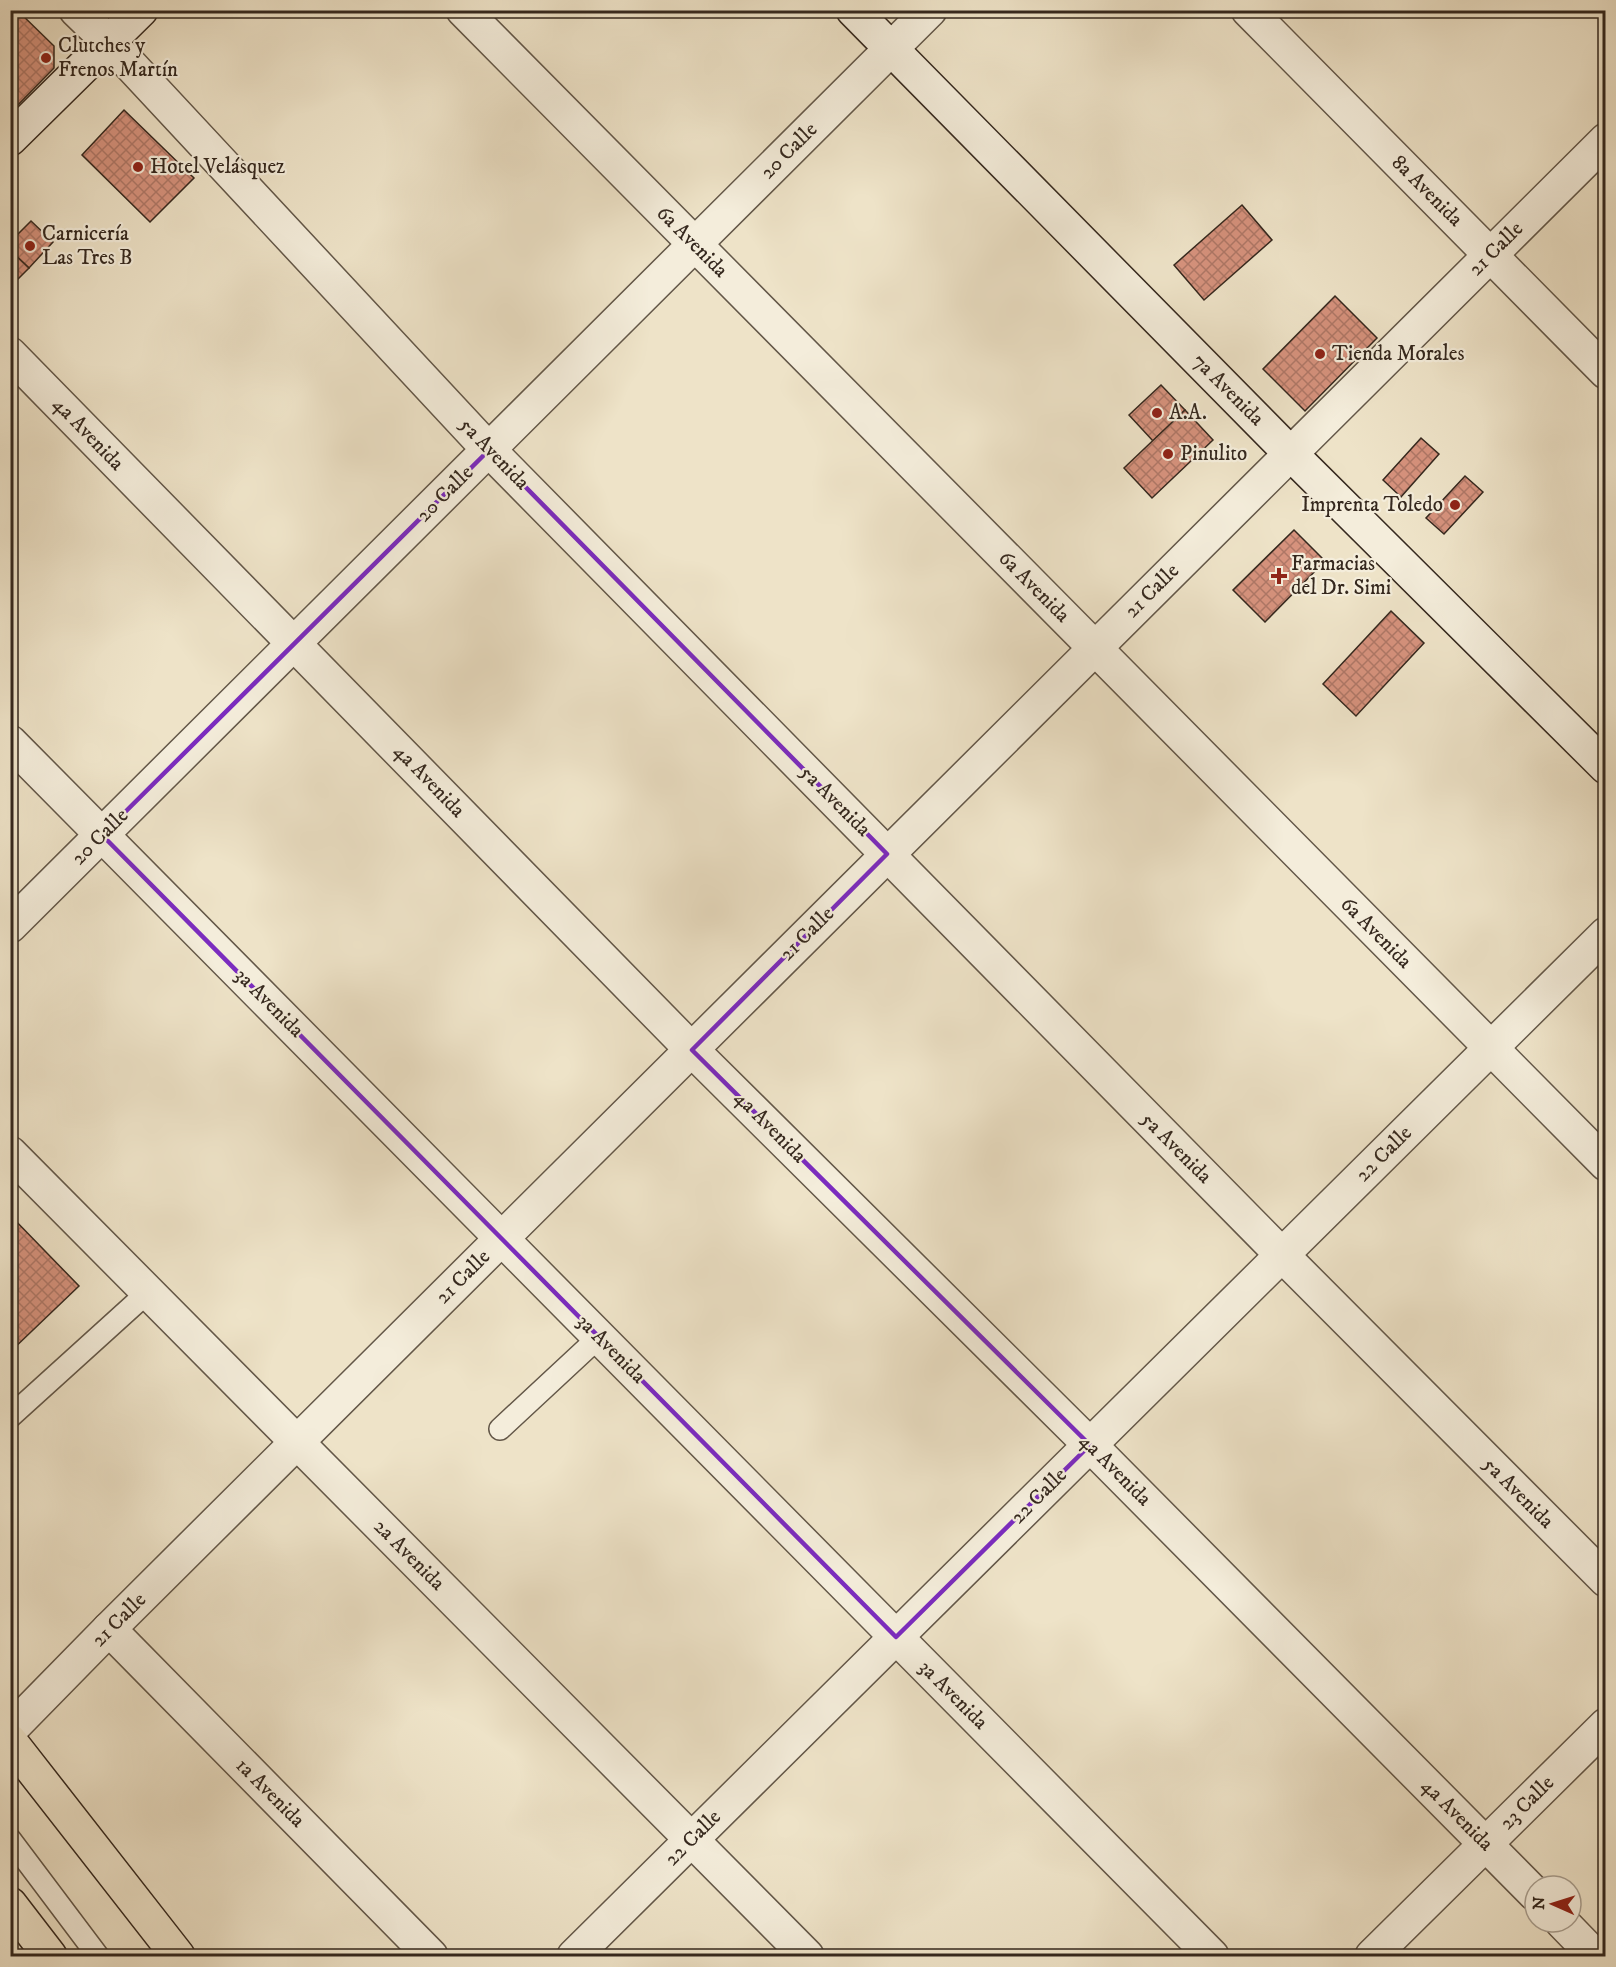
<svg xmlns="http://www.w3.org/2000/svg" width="1616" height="1967" font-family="'IM FELL DW Pica',serif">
  <defs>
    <pattern id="building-cross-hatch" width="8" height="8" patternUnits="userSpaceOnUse" patternTransform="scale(1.5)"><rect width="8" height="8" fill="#d6927d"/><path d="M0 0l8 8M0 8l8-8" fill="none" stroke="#ae7766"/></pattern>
  </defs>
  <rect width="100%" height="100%" fill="#eee3c8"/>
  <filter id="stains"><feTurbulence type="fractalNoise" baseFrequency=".00333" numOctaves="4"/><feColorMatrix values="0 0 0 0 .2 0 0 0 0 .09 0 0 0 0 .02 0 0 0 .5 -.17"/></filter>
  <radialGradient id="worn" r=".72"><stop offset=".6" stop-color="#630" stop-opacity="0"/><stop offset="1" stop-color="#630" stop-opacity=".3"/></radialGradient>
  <!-- building -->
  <g fill="url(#building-cross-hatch)" stroke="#35281e" stroke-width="1.5">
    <path d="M10,10H17L54,46V68L10,113Z"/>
    <path d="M124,110L194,178L150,222L82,155Z"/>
    <path d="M1242,205L1272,240L1204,300L1174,265Z"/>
    <path d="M31,221L53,242L29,268L10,250V242Z"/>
    <path d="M10,250L29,268L10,287Z"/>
    <path d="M1335,296L1377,338L1305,411L1263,369Z"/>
    <path d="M1161,385L1185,410L1153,441L1129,415Z"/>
    <path d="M1185,410L1213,440L1152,498L1124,468Z"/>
    <path d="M1421,438L1439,454L1401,497L1383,480Z"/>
    <path d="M1465,476L1483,492L1444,534L1426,518Z"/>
    <path d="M1294,530L1325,561L1265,622L1233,590Z"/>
    <path d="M1391,611L1424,643L1356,716L1323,684Z"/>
    <path d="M10,1215L79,1286L10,1352Z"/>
  </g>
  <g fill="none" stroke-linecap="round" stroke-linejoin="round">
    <!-- lane casing -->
    <g stroke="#635748" stroke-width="24">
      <g id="lane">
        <path d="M10,1417L148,1292"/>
        <path d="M500,1429L599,1337"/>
        <path d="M10,1839L98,1956"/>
      </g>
    </g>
    <!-- street casing -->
    <g stroke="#635748" stroke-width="36">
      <g id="street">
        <path d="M76,10L109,42L489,450L1282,1255L1606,1580"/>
        <path d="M463,10L1606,1164"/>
        <path d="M1248,10L1606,372"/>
        <path d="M10,354L692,1050L1090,1445L1535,1894"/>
        <path d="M10,742L1212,1956"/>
        <path d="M10,926L930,10"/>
        <path d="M10,1153L807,1956"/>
        <path d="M109,1629L431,1956"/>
        <path d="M10,1730L109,1629L1606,140"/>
        <path d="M1562,1922L1595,1956"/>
        <path d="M574,1956L1606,934"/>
        <path d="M1372,1956L1606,1725"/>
      </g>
    </g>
    <!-- secondary casing -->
    <g stroke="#35281e" stroke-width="36">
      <g id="secondary">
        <path d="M853,10L1290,453L1606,767"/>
        <path d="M10,139L141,10"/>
      </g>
    </g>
    <!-- highway casing -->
    <g stroke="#35281e" stroke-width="36">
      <g id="highway">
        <path d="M10,1741L178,1956"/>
        <path d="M10,1904L50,1956"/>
      </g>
    </g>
    <!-- lane -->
    <use href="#lane" stroke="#f4eddb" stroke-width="21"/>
    <!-- street -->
    <use href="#street" stroke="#f4eddb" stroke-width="33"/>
    <!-- secondary -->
    <use href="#secondary" stroke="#f4eddb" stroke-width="33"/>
    <!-- highway -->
    <use href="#highway" stroke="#eee3c8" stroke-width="33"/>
  </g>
  <!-- marked area -->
  <path fill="none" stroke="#7b2cbf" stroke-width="4.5" stroke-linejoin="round" d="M489,450L887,854L692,1050L1090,1445L896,1637L102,835Z"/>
  <!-- markers -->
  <g fill="#8f2418" stroke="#f4eddb" stroke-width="2">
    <circle cx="46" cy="58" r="6"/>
    <circle cx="138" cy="167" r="6"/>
    <circle cx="30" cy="246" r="6"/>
    <circle cx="1320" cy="354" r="6"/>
    <circle cx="1157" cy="413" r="6"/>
    <circle cx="1168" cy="454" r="6"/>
    <circle cx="1455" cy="505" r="6"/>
    <path d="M1276 567h6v6h6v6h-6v6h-6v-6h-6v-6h6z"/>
  </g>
  <g text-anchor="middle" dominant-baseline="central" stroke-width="4.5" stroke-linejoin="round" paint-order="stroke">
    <!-- poi labels -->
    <g font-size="21" fill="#35281e" stroke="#f4eddb" text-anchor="start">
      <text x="58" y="46">Clutches y<tspan x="58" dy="24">Frenos Martín</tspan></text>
      <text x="150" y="167">Hotel Velásquez</text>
      <text x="42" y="234">Carnicería<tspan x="42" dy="24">Las Tres B</tspan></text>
      <text x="1332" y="354">Tienda Morales</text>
      <text x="1169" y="413">A.A.</text>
      <text x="1180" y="454">Pinulito</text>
      <text x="1443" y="505" text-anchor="end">Imprenta Toledo</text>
      <text x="1291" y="564">Farmacias<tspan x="1291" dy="24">del Dr. Simi</tspan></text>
    </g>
    <!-- street labels -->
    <g font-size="21" fill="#35281e" stroke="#f4eddb">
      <text transform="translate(789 151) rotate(-45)">20 Calle</text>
      <text transform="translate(1427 191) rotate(45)">8a Avenida</text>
      <text transform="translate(692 242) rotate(45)">6a Avenida</text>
      <text transform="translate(1496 249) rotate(-45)">21 Calle</text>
      <text transform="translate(1228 390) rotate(45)">7a Avenida</text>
      <text transform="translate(88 434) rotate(46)">4a Avenida</text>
      <text transform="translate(494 454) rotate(46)">5a Avenida</text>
      <text transform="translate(445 494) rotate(-45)">20 Calle</text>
      <text transform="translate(1034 587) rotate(45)">6a Avenida</text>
      <text transform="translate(1152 591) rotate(-45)">21 Calle</text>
      <text transform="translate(429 781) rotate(46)">4a Avenida</text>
      <text transform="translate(835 801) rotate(45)">5a Avenida</text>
      <text transform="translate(100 837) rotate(-45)">20 Calle</text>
      <text transform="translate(1376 933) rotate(45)">6a Avenida</text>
      <text transform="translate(807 934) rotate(-45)">21 Calle</text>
      <text transform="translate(269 1003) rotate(45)">3a Avenida</text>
      <text transform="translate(770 1127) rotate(45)">4a Avenida</text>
      <text transform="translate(1176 1148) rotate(45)">5a Avenida</text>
      <text transform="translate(1384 1154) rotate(-45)">22 Calle</text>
      <text transform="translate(463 1277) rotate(-45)">21 Calle</text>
      <text transform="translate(611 1349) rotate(45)">3a Avenida</text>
      <text transform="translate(1115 1470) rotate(45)">4a Avenida</text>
      <text transform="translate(1518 1493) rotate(45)">5a Avenida</text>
      <text transform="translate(1039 1496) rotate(-45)">22 Calle</text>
      <text transform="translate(409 1555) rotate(45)">2a Avenida</text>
      <text transform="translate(119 1620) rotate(-45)">21 Calle</text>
      <text transform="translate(953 1695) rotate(45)">3a Avenida</text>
      <text transform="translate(270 1793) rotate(45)">1a Avenida</text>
      <text transform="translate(1527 1803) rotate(-45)">23 Calle</text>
      <text transform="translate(1457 1815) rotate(45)">4a Avenida</text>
      <text transform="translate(693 1838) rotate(-45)">22 Calle</text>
    </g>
  </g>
  <!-- margin -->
  <rect width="1616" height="1967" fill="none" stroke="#eee3c8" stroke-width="36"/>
  <rect x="12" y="12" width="1592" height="1943" fill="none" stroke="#35281e" stroke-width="3"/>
  <rect x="18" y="18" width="1580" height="1931" fill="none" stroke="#35281e" stroke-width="1.5"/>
  <!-- north arrow -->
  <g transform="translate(1553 1904) rotate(273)"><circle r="28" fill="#f4eddb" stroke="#a89e8f" stroke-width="1.5"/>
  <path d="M0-4.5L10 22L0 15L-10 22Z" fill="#8f2418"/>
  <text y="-9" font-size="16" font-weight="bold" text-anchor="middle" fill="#35281e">N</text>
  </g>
  <rect width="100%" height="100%" filter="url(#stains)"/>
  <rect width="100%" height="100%" fill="url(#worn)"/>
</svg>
